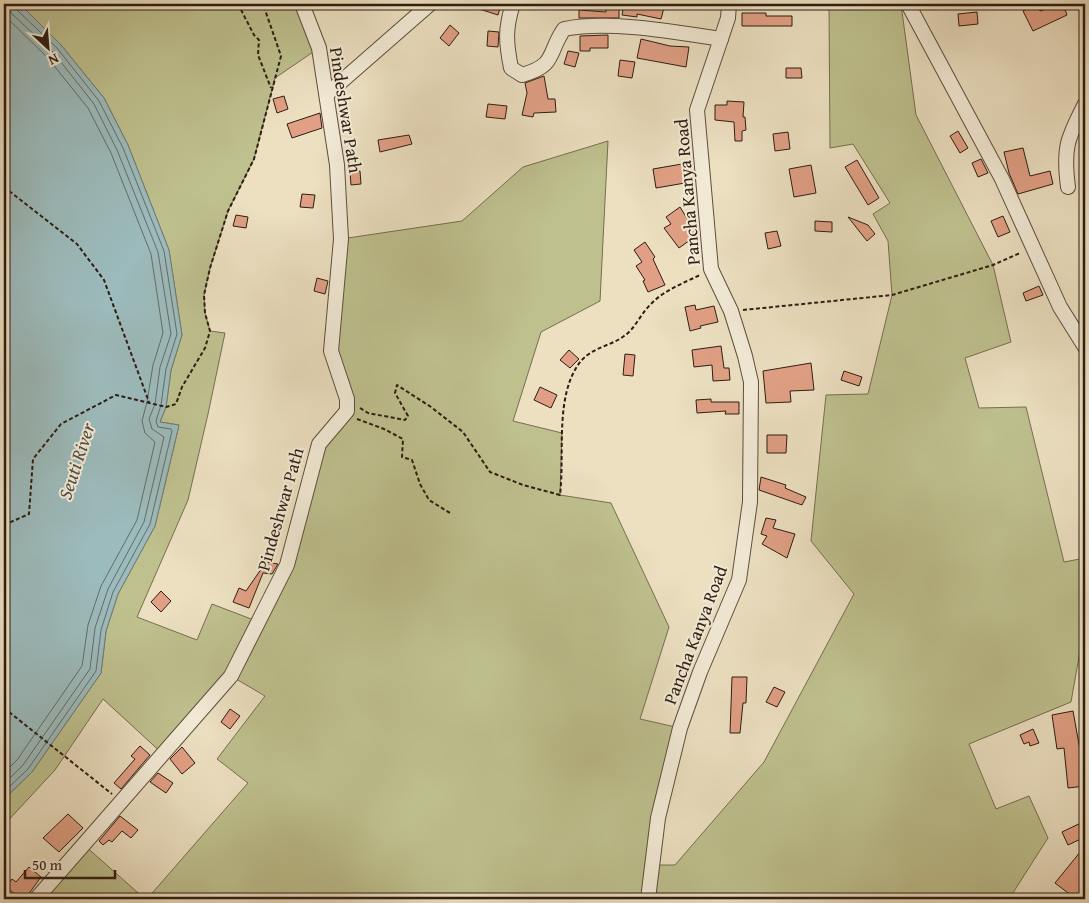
<svg xmlns="http://www.w3.org/2000/svg" width="1089" height="903" font-family="'Gentium Book Plus',serif">
  <rect width="100%" height="100%" fill="#ece0c1"/>
  <filter id="stains"><feTurbulence type="fractalNoise" baseFrequency=".004" numOctaves="4"/><feColorMatrix values="0 0 0 0 .2 0 0 0 0 .09 0 0 0 0 .02 0 0 0 .5 -.17"/></filter>
  <radialGradient id="worn" r=".72"><stop offset=".6" stop-color="#630" stop-opacity="0"/><stop offset="1" stop-color="#630" stop-opacity=".3"/></radialGradient>
  <!-- green -->
  <g fill="#bec08e" stroke="#766e50">
    <path d="M17,4H302L319,48L275,78L254,159L228,211L210,268L204,295L205,313L210,331L225,333L208,414L188,500L137,617L197,640L212,604L259,622L287,565L319,444L347,411L337,374L341,239L462,221L523,167L608,141L600,301L541,332L513,421L562,433L560,495L611,503L669,627L640,719L680,728L652,865H675L764,762L854,594L811,541L826,395L868,394L892,295L888,241L873,214L890,203L853,144L830,148L829,4H901L916,115L993,265L1011,342L965,358L979,408L1026,407L1064,562L1085,558V623L1071,702L969,744L996,809L1029,796L1048,838L1009,899H147L248,783L217,759L265,696L231,676L164,755L103,699L55,770L4,825V799L32,772L101,673L106,631L118,594L155,526L179,425L160,422L166,407L171,370L182,335L169,250L128,145L104,98L61,45Z"/>
    <path d="M83,844L145,899H36Z"/>
  </g>
  <!-- water -->
  <path fill="#9cbbbc" stroke="#707c78" d="M4,4H17L27,11L61,45L104,98L128,145L169,250L182,335L171,370L166,407L160,422L179,425L155,526L118,594L106,631L101,673L32,772L4,799Z"/>
  <g fill="none" stroke-linecap="round" stroke-linejoin="round">
    <!-- shore -->
    <g stroke="#656c67" stroke-width="1">
      <path d="M4,15L47,57L88,108L111,153L151,254L163,333L153,365L147,402L142,421L145,433L155,442L137,520L101,586L88,625L82,666L17,760L4,773"/>
      <path d="M4,784L23,765L90,669L95,628L108,589L144,522L164,437L152,429L149,419L155,404L160,367L171,334L158,252L117,150L94,104L53,52L11,13L9,4"/>
      <path d="M4,792L28,769L96,671L101,630L113,592L150,524L172,431L171,429L158,427L156,421L161,405L166,369L177,334L164,251L123,148L99,101L57,48L17,10L15,4"/>
    </g>
  </g>
  <!-- building -->
  <g fill="#e1a085" stroke="#2e1d12">
    <path d="M470,4H501L498,15L470,6Z"/>
    <path d="M612,4H665L661,19L637,14V17L622,15L623,10L619,9V18H579V10L606,12V6L611,7Z"/>
    <path d="M1036,4L1040,11L1063,4L1067,15L1033,31L1023,11Z"/>
    <path d="M977,12L978,24L959,26L958,14Z"/>
    <path d="M742,13H766V16H792V26H742Z"/>
    <path d="M450,25L459,33L449,46L440,38Z"/>
    <path d="M488,31L499,32L498,47L487,46Z"/>
    <path d="M608,35V48H590V51H580V36Z"/>
    <path d="M641,39L670,46L689,47L686,67L637,58Z"/>
    <path d="M568,51L579,53L575,67L564,64Z"/>
    <path d="M620,60L635,62L632,78L618,76Z"/>
    <path d="M786,68H801L802,78H786Z"/>
    <path d="M544,76L548,99H555L556,112L534,113L533,117L522,115L527,93L525,83Z"/>
    <path d="M284,96L288,109L277,113L273,99Z"/>
    <path d="M727,101L744,102L743,117H745L746,130L742,131V141H735L734,122L715,120V105H727Z"/>
    <path d="M488,104L507,106L505,119L486,117Z"/>
    <path d="M320,113L322,128L292,138L287,124Z"/>
    <path d="M958,131L968,148L960,153L950,136Z"/>
    <path d="M788,132L790,149L775,151L773,134Z"/>
    <path d="M409,135L412,144L380,152L378,140Z"/>
    <path d="M1023,148L1030,176L1050,171L1053,184L1018,194L1009,173L1004,152Z"/>
    <path d="M981,159L988,173L978,177L972,163Z"/>
    <path d="M857,160L879,198L868,205L845,167Z"/>
    <path d="M682,164L685,183L656,188L653,169Z"/>
    <path d="M811,165L816,193L794,197L789,169Z"/>
    <path d="M350,171H360L361,184L351,185Z"/>
    <path d="M302,194L315,195L313,208L300,207Z"/>
    <path d="M680,207L697,235L679,248L664,228L671,224L666,217Z"/>
    <path d="M236,215L248,217L246,228L233,226Z"/>
    <path d="M1003,216L1010,232L998,237L991,221Z"/>
    <path d="M848,217L868,225L875,234L867,241Z"/>
    <path d="M815,221L832,222V232L815,231Z"/>
    <path d="M777,231L781,246L768,249L765,233Z"/>
    <path d="M645,242L655,257L653,259L665,285L648,292L643,281L645,280L636,266L642,262L634,250Z"/>
    <path d="M317,278L328,281L325,294L314,291Z"/>
    <path d="M1039,286L1043,295L1026,301L1023,293Z"/>
    <path d="M695,305L696,310L714,306L718,322L700,326L701,328L690,331L685,307Z"/>
    <path d="M721,346L724,368H729L730,380L713,381L712,365L694,367L692,350Z"/>
    <path d="M569,350L579,359L570,368L560,360Z"/>
    <path d="M625,354L635,355L633,376L623,375Z"/>
    <path d="M811,363L814,390L790,391L791,402L766,403L763,371Z"/>
    <path d="M844,371L862,377L859,386L841,380Z"/>
    <path d="M540,387L557,395L551,408L534,400Z"/>
    <path d="M711,399V402H739V414H725L726,411L697,413L696,400Z"/>
    <path d="M767,435H787L786,453H767Z"/>
    <path d="M761,477L786,485L785,488L806,497L802,505L759,490Z"/>
    <path d="M766,518L776,520L773,528L795,534L787,558L762,544L767,536L761,534Z"/>
    <path d="M266,562L278,564L272,574L263,573L249,608L233,602L239,588L246,591Z"/>
    <path d="M161,591L171,601L161,612L151,602Z"/>
    <path d="M732,677H747L746,703H743L740,733H730Z"/>
    <path d="M774,687L785,692L777,707L766,702Z"/>
    <path d="M230,709L240,716L230,729L221,722Z"/>
    <path d="M1073,711L1080,750H1083L1085,786L1068,788L1064,748L1057,749L1052,715Z"/>
    <path d="M1033,729L1039,743L1030,746L1029,742L1024,744L1020,735Z"/>
    <path d="M140,746L150,755L121,789L114,783L135,759L131,756Z"/>
    <path d="M182,747L195,763L182,774L170,759Z"/>
    <path d="M158,773L173,783L166,793L150,782Z"/>
    <path d="M68,814L83,828L59,852L43,838Z"/>
    <path d="M120,816L138,830L131,838L122,831L112,842L109,840L103,845L99,841Z"/>
    <path d="M1085,821V837L1068,845L1062,832Z"/>
    <path d="M1085,846V899H1076L1055,883Z"/>
    <path d="M29,867L41,877L25,899H21L6,887L12,879L16,882Z"/>
  </g>
  <g fill="none" stroke-linecap="round" stroke-linejoin="round">
    <!-- street casing -->
    <g stroke="#5e4e3e" stroke-width="16">
      <g id="street">
        <path d="M513,4C505,28 506,43 511,68L522,75C557,65 547,54 564,29C610,20 674,32 721,39"/>
        <path d="M908,4L1002,179L1060,307L1085,347"/>
        <path d="M1084,4L1085,6"/>
        <path d="M327,94L430,4"/>
        <path d="M1068,187C1063,148 1067,139 1085,104"/>
        <path d="M36,899L231,676L287,565L319,444L347,411V399L331,351L341,239L337,165L319,48L302,4"/>
        <path d="M648,899L658,818L680,728L700,672L739,580L750,502L751,382L745,356L731,311L711,269L697,110L728,18L729,4"/>
      </g>
    </g>
    <!-- path -->
    <g stroke="#2e1d12" stroke-width="2" stroke-dasharray="4 2.5" stroke-linecap="butt">
      <path d="M238,4L254,35L259,40L258,55L271,88"/>
      <path d="M4,187L77,244L104,280L149,402"/>
      <path d="M743,310L892,295L993,265L1020,253"/>
      <path d="M360,408L368,413L405,420L408,416L395,393L397,385L431,407L463,432L490,472L523,485L560,495C565,454 554,394 581,361C593,347 611,346 624,336C635,329 641,313 651,304C664,290 684,283 700,275"/>
      <path d="M357,419L384,429L403,439L402,457L412,460L420,484L429,500L450,513"/>
      <path d="M4,525L29,514L33,459L61,424L116,395L166,407L176,404L182,387L205,348L210,331L205,313L204,295L210,268L228,211L254,159L281,56L263,4"/>
      <path d="M4,708L112,794"/>
    </g>
    <!-- street -->
    <use href="#street" stroke="#f3ebd7" stroke-width="14"/>
  </g>
  <g text-anchor="middle" dominant-baseline="central" stroke-width="4" stroke-linejoin="round" paint-order="stroke">
    <!-- street labels -->
    <g font-size="18" fill="#2e1d12" stroke="#f3ebd7">
      <text transform="translate(346 110) rotate(81)">Pindeshwar Path</text>
      <text transform="translate(687 192) rotate(-95)">Pancha Kanya Road</text>
      <text transform="translate(280 509) rotate(-74)">Pindeshwar Path</text>
      <text transform="translate(695 635) rotate(-69)">Pancha Kanya Road</text>
    </g>
    <!-- water labels -->
    <g font-size="19" font-style="italic" fill="#4f4c45" stroke="#f3ebd7">
      <text transform="translate(76 461) rotate(-72)">Seuti River</text>
    </g>
  </g>
  <!-- margin -->
  <rect width="1089" height="903" fill="none" stroke="#ece0c1" stroke-width="20"/>
  <rect x="5" y="5" width="1079" height="893" fill="none" stroke="#2e1d12" stroke-width="2.5"/>
  <rect x="10" y="10" width="1069" height="883" fill="none" stroke="#2e1d12"/>
  <!-- north arrow -->
  <g transform="translate(48 48) rotate(154)" stroke="#f3ebd7" stroke-width="4" paint-order="stroke">
  <path d="M0-4L9 19L0 12L-9 19Z" fill="#2e1d12"/>
  <text y="-8" font-size="14" font-weight="bold" text-anchor="middle" fill="#2e1d12">N</text>
  </g>
  <!-- scale -->
  <path d="M25 870v8h90v-8" fill="none" stroke="#2e1d12" stroke-width="2.5"/>
  <text x="32" y="870" font-size="15" fill="#2e1d12" stroke="#f3ebd7" stroke-width="4" paint-order="stroke">50 m</text>
  <rect width="100%" height="100%" filter="url(#stains)"/>
  <rect width="100%" height="100%" fill="url(#worn)"/>
</svg>
